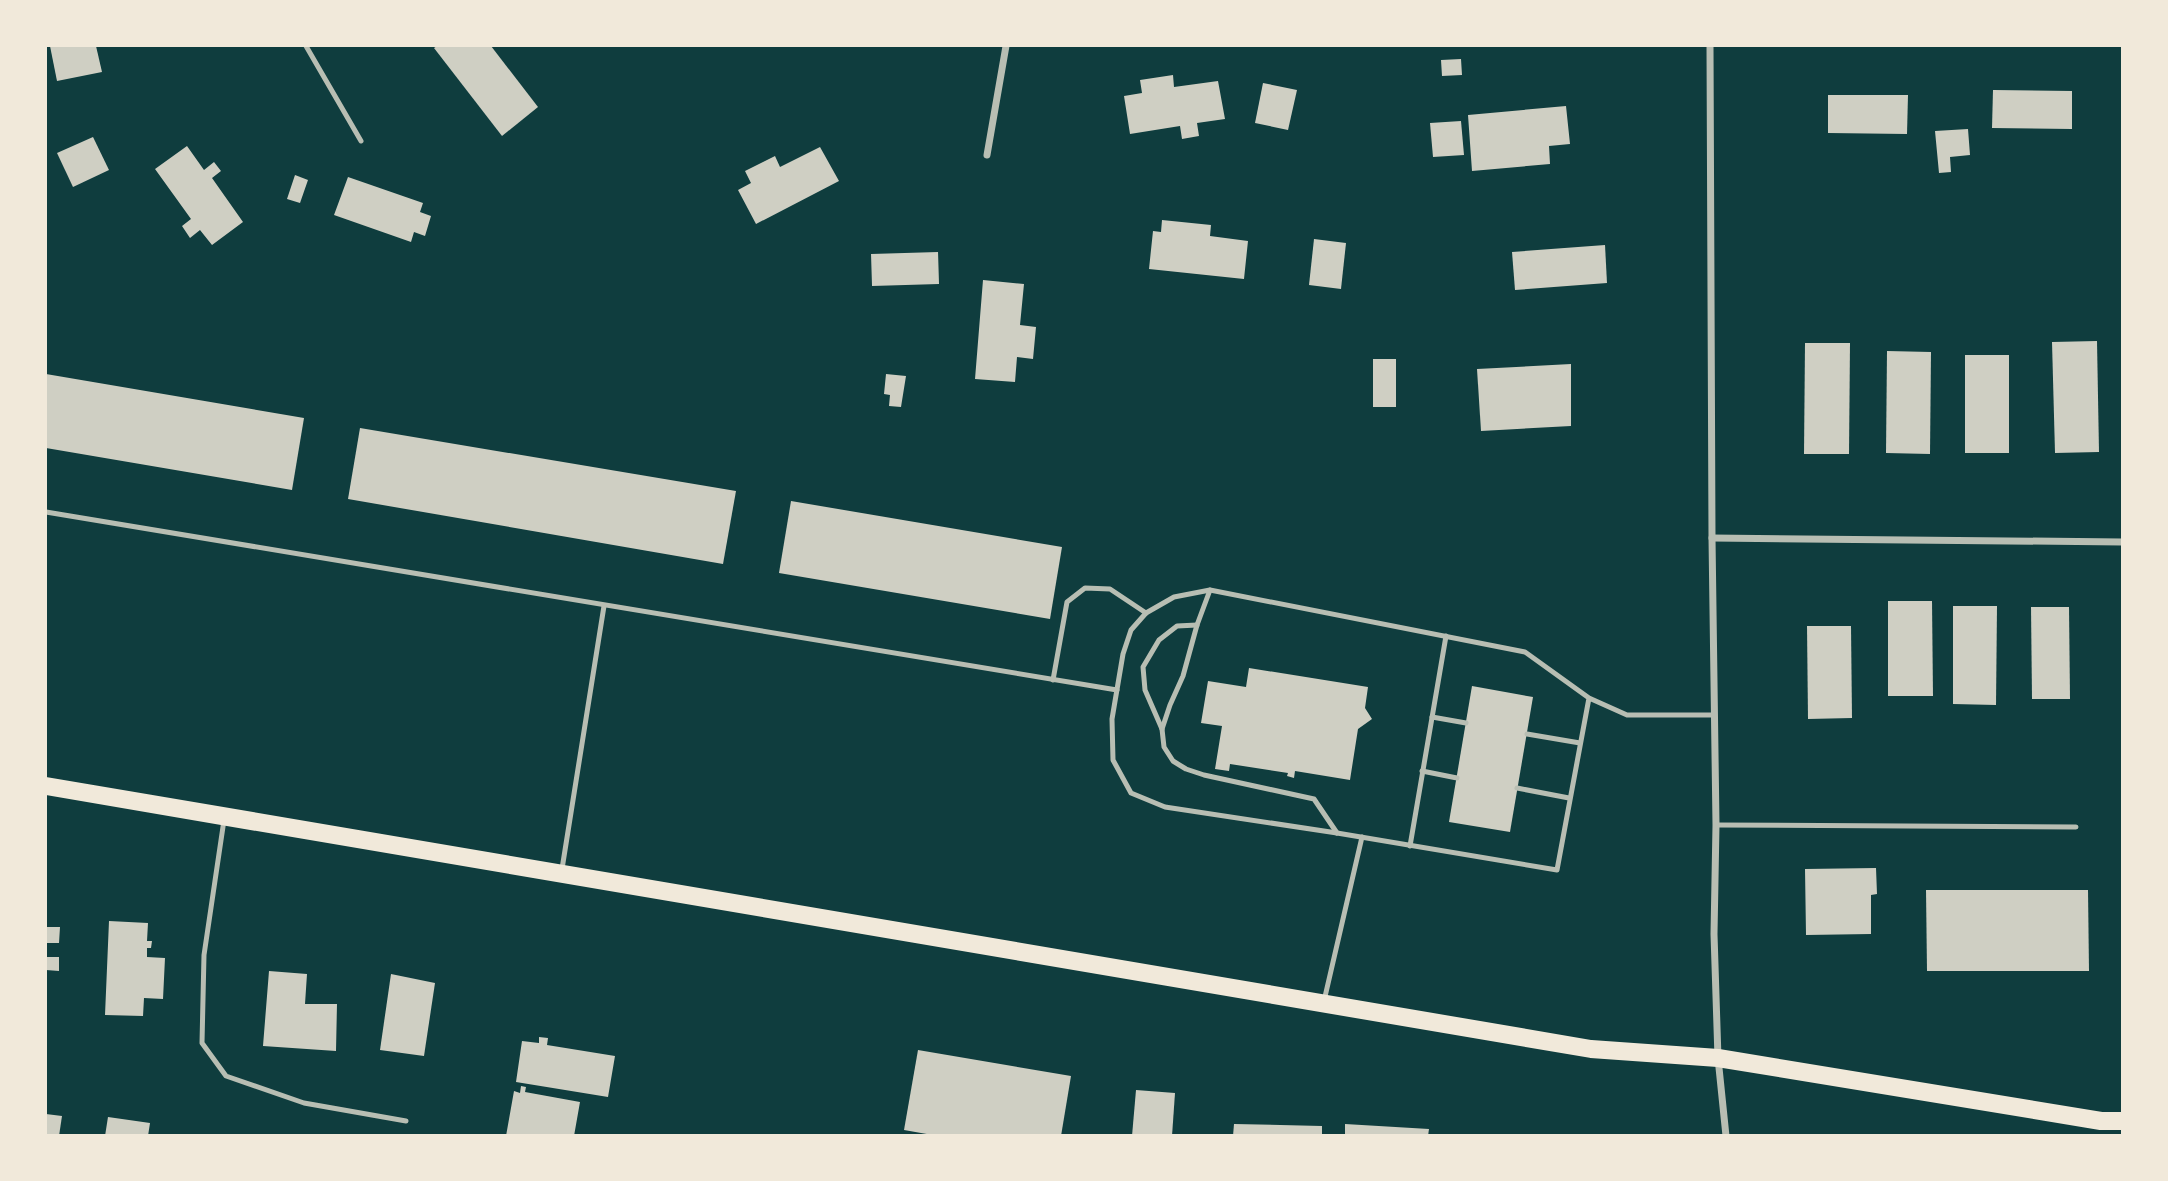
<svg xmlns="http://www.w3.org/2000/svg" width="2168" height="1181" font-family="'Roboto Condensed',sans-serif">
  <rect width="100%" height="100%" fill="#0f3d3e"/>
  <!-- building -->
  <g fill="#cfcfc3">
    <path d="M50,46H96L102,72L57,81Z"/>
    <path d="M437,46H491L538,107L502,136L434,48Z"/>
    <path d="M1461,59L1462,75L1442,76L1441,60Z"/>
    <path d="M1173,75L1174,87L1218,81L1225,119L1197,123L1199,136L1182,139L1180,126L1130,134L1124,96L1142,93L1140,80Z"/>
    <path d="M1263,83L1297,90L1288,130L1255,123Z"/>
    <path d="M1993,90L2072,91V129L1992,128Z"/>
    <path d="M1828,95H1908L1907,134L1828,133Z"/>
    <path d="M1566,106L1570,144L1549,146L1550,164L1472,171L1468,115Z"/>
    <path d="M1461,121L1464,155L1433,157L1430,123Z"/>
    <path d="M1968,129L1970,155L1950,157L1951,172L1939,173L1935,131Z"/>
    <path d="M93,137L109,170L73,187L57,153Z"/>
    <path d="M187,146L204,170L214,162L221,171L212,178L243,222L212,245L200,230L190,238L182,226L191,219L155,169Z"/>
    <path d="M820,147L839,181L756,224L738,190L751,183L745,171L775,156L780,167Z"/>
    <path d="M295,175L308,180L300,203L287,199Z"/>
    <path d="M348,177L423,203L420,212L431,216L425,236L414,232L411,242L334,215Z"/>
    <path d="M1162,220L1211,225L1210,236L1248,241L1244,279L1149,269L1153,231L1161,232Z"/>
    <path d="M1314,239L1346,243L1341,289L1309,285Z"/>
    <path d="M1605,245L1607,283L1515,290L1512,252Z"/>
    <path d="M938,252L939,284L872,286L871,254Z"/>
    <path d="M983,280L1024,284L1020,325L1036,327L1033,359L1017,357L1015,382L975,379Z"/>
    <path d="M2097,341L2099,452L2055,453L2052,342Z"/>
    <path d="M1805,343H1850L1849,454H1804Z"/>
    <path d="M1887,351L1931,352L1930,454L1886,453Z"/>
    <rect x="1965" y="355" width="44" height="98"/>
    <rect x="1373" y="359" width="23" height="48"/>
    <path d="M1571,364V426L1481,431L1477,369Z"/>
    <path d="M46,374L304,418L292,490L46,448Z"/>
    <path d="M886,374L906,376L901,407L889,406L890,395L884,394Z"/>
    <path d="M360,428L736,491L723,564L348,499Z"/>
    <path d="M791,501L1062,547L1050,619L779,573Z"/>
    <path d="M1888,601H1932L1933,696H1888Z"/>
    <path d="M1953,606H1997L1996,705L1953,704Z"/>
    <path d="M2031,607H2069L2070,699H2032Z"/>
    <path d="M1807,626H1851L1852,718L1808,719Z"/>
    <path d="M1249,668L1368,687L1365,708L1372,719L1358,729L1350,780L1295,771L1294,778L1287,776L1288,773L1230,764L1229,771L1215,769L1222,726L1201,723L1208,681L1246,687Z"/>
    <path d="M1472,686L1533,697L1510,832L1449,822Z"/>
    <path d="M1876,868L1877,894L1871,895V934L1806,935L1805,869Z"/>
    <path d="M1926,890H2088L2089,971H1927Z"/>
    <path d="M109,921L148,923L147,941H152L151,948H147V957L165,958L163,999L144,998L143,1016L105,1015Z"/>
    <path d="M46,927H60L59,943H46Z"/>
    <path d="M46,957H59V971L46,970Z"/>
    <path d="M269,971L307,974L305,1004H337L336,1051L263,1046Z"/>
    <path d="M391,974L435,983L424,1056L380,1050Z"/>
    <path d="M539,1037L548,1038L547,1045L615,1056L608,1097L516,1082L522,1041L539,1043Z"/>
    <path d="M918,1050L1071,1076L1061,1136H938L904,1130Z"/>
    <path d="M521,1086L526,1087L525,1092L580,1102L574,1136H506L514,1091L520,1093Z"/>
    <path d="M1136,1090L1175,1093L1172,1136H1132Z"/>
    <path d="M46,1114L62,1116L59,1136H46Z"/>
    <path d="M108,1117L150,1123L148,1136H105Z"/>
    <path d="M1234,1124L1322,1126V1136H1233Z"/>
    <path d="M1345,1124L1429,1129L1428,1136H1345Z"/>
  </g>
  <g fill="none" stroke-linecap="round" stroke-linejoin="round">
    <!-- service -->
    <g stroke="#b8beb3" stroke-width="5">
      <path d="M306,46L361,141"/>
      <path d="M46,512L1117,690"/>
      <path d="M1210,590L1197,625L1183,676L1170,705L1162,729L1164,747L1173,761L1186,769L1204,775L1314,799L1337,833"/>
      <path d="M1053,680L1067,602L1085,588L1110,589L1146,613"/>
      <path d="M1589,698L1557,870L1337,833L1165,807L1131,793L1113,760L1112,719L1123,654L1131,630L1146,613L1174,597L1210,590L1525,652L1589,698L1627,715H1714"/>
      <path d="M1432,717L1466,723"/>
      <path d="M1162,729L1145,690L1143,667L1159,640L1177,626L1197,625"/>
      <path d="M1527,734L1580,743"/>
      <path d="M1422,771L1457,778"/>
      <path d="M1517,788L1569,798"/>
      <path d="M224,820L204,955L202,1043L226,1076L304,1103L406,1121"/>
      <path d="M1716,825L2076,827"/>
      <path d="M1410,846L1446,636"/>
      <path d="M562,869L604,606"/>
      <path d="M1324,1001L1362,837"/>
    </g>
    <!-- minor -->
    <g stroke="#b8beb3" stroke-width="7">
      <path d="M1710,46L1712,538L1716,825L1714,934L1718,1058L1726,1136"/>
      <path d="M987,155L1006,46"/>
      <path d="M1712,538L2122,542"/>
    </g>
    <!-- primary -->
    <path stroke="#f1e9da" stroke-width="18" d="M46,786L1591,1049L1718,1058L2101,1121H2122"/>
  </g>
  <!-- border -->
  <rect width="2168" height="1181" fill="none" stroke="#f1e9da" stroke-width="94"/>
</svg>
